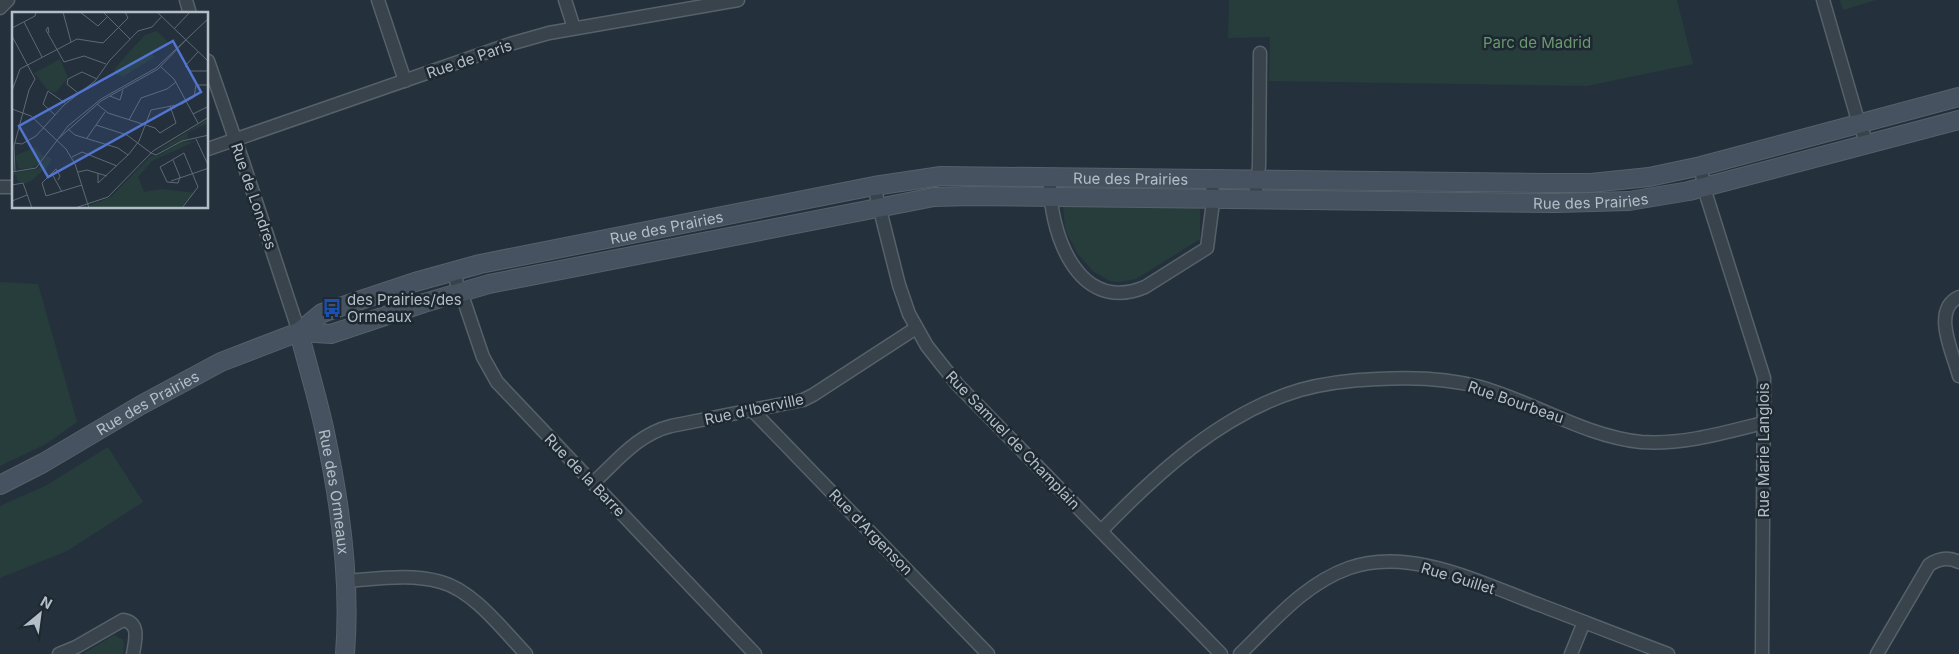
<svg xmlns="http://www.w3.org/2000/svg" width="1959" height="654" font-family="Inter,sans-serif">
  <rect width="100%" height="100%" fill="#24313c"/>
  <!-- green -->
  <g fill="#263d3c">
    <path d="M1229,0H1677L1693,64L1587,86L1269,81L1270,37L1228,38Z"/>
    <path d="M1840,0H1876L1843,10Z"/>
    <path d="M1063,205L1200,207V239L1136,279L1119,282L1110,281L1094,272L1077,253L1065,229Z"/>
    <path d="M0,282L38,284L77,422L46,444L0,466Z"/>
    <path d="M108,447L143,502L67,551L0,578V506L47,485Z"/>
    <path d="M114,635L123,640L124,644L123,654H83Z"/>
  </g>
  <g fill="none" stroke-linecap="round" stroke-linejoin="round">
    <!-- street casing -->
    <g stroke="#56616a" stroke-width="15">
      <g id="street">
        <path d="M186,0L190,14"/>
        <path d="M378,0L405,81"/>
        <path d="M565,0L574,28"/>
        <path d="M1823,0L1859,124L1868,144"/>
        <path d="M0,8L8,0"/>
        <path d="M208,61L243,162L299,332"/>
        <path d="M208,149L510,44L549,33L738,0"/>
        <path d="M1701,166L1704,188L1764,378L1762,654"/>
        <path d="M1050,177C1048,228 1076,316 1145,287L1207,248L1213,202L1212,178"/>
        <path d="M874,186L899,285L909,314L927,346L957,384L1221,654"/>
        <path d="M0,187H14"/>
        <path d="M1255,199L1259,166L1260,53"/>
        <path d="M454,271L459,293L463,298L483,357L497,382L755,654"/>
        <path d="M1959,297C1931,310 1953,353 1959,376"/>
        <path d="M753,411L988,654"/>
        <path d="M593,483C617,461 638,434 671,426L803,400L813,395L916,328"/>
        <path d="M1101,531C1156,474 1222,413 1300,390C1325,383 1352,380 1378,379C1412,377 1447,378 1480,387C1534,402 1584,436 1641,442C1682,445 1723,433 1763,423"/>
        <path d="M345,581C376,579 411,573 441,582C474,591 503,630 526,654"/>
        <path d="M59,654L76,647L123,620C141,623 135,641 133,654"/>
        <path d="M1240,654C1273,622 1304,584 1349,568C1410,546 1483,584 1540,605C1582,621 1625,638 1668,654"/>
        <path d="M1571,654L1584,622"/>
        <path d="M1877,654L1929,565C1939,558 1949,557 1959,562"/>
      </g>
    </g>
    <!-- secondary casing -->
    <g stroke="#56616a" stroke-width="20">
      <g id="secondary">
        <path id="s1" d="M299,332L331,334L424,303L489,284L934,197L971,196L1555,203L1629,201L1689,191L1959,120"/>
        <path id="s2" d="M299,332C307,364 317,396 324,428C340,501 351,579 345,654"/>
        <path id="s3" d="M0,485L43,463L141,405L221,362L299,332L322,313L415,282L480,264L874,186L941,176L1546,183H1591L1649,177L1701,166L1959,97"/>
      </g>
    </g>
    <!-- street -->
    <use href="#street" stroke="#38434c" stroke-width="12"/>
    <!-- secondary -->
    <use href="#secondary" stroke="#46525f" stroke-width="18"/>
  </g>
  <!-- icons -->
  <defs>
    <g id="bus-bare" transform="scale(1.5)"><path d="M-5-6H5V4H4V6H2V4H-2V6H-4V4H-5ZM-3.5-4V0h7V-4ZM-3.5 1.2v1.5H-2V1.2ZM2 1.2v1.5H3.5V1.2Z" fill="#1a4fb4" stroke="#1d2831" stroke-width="2.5" paint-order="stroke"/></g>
  </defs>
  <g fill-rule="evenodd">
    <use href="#bus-bare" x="332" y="308"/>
  </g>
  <g text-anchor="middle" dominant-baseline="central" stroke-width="5" stroke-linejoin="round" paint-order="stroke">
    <!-- park labels -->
    <g font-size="15" fill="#6b986f" stroke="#1d2831">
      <text x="1537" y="42">Parc de Madrid</text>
    </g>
    <!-- street labels -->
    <g font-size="15" fill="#b3bec7" stroke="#1d2831">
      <text transform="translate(469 59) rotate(-19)">Rue de Paris</text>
      <text stroke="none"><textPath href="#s3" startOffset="1191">Rue des Prairies</textPath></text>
      <text transform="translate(254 196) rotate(71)">Rue de Londres</text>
      <text stroke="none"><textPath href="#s1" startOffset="1308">Rue des Prairies</textPath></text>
      <text stroke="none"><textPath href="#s3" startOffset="722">Rue des Prairies</textPath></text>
      <text transform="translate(1516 402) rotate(19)">Rue Bourbeau</text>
      <text stroke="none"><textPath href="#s3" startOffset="169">Rue des Prairies</textPath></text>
      <text transform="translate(754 409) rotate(-12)">Rue d'Iberville</text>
      <text transform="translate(1013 440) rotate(46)">Rue Samuel de Champlain</text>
      <text transform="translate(1763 450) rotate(-90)">Rue Marie Langlois</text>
      <text transform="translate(585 475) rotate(46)">Rue de la Barre</text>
      <text stroke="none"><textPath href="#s2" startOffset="164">Rue des Ormeaux</textPath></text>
      <text transform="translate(871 532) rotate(46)">Rue d'Argenson</text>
      <text transform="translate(1458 578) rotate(17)">Rue Guillet</text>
    </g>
    <!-- poi labels -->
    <g font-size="15" fill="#b3bec7" stroke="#1d2831" text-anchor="start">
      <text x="347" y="299">des Prairies/des<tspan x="347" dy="17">Ormeaux</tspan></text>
    </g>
  </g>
  <!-- overview -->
  <g transform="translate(12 12)">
    <rect width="196" height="196" fill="#24313c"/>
    <path d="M145,19L156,30L139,41L143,45L110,65L108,62L105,64L102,58L109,49L133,23ZM48,47L56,66L43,81L36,78L22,61ZM196,107V111L175,121L176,126L142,141ZM184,129L140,149L126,165L132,180L150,177L183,181L168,196H78V193L99,185L139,144H145L170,130ZM23,135L32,144L28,150L20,156L7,157L3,144ZM35,144L40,147L36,154L19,169L12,172L6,169L4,163L0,164V161L26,157Z" fill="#263d3c"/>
    <path fill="none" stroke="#5d6974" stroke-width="1" d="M51,0L59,30M68,0L86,14L95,5M91,0L118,27M145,0L197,50M12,10L30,45M0,16L23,4L24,0M162,17L178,0M37,21L36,15L34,18L52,50L72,44L94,52M0,24L23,67L17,78L2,134L3,160M186,40L173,54L179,59H197M148,54L162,67L186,111M0,79L8,57L65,27L91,31L116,6L113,0M66,81L55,72L56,67L70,60L85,67M98,84L108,88L111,78M85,92L96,101L143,116L148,121L164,111L158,94M0,97L19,104L54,137L63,152L77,196M181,102L197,94M43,103L31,92L36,79L53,91M117,108L129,86L155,77L164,70M84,113L115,123L139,141M56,117L63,123L106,136L116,143M75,126L93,100M46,127L89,89L146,57L174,28M184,127L197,155M3,131L10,132L24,124L52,93L83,69L98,48L126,19L140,15L150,4M139,141L144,143L170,129L197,123M60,145L70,140L105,154M161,148L168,165M0,160L24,156L56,114L89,87L144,56L197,6M66,160L75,158L95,164M86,161V171L117,142L127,129L139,98L170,92L182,85L184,73H197M40,162L50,180M168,165L166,171L155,170L148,155L172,141L186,175L170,196M46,168L48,164L44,157L30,171L34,184L70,173M159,169L197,156M0,173L11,171L20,196M0,189L15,183M63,196L96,185L141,139L197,105"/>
    <path fill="#5275d2" fill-opacity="0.15" stroke="#5275d2" stroke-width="2.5" d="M161,29L189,80L36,165L7,114Z"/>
    <rect width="196" height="196" fill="none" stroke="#b3bec7" stroke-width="2.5"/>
  </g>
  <!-- north arrow -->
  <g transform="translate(40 614) rotate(29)" stroke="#1d2831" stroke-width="4" paint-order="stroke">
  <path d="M0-4L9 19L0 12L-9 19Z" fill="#b3bec7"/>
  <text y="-8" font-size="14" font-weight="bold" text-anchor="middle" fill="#b3bec7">N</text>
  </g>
</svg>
